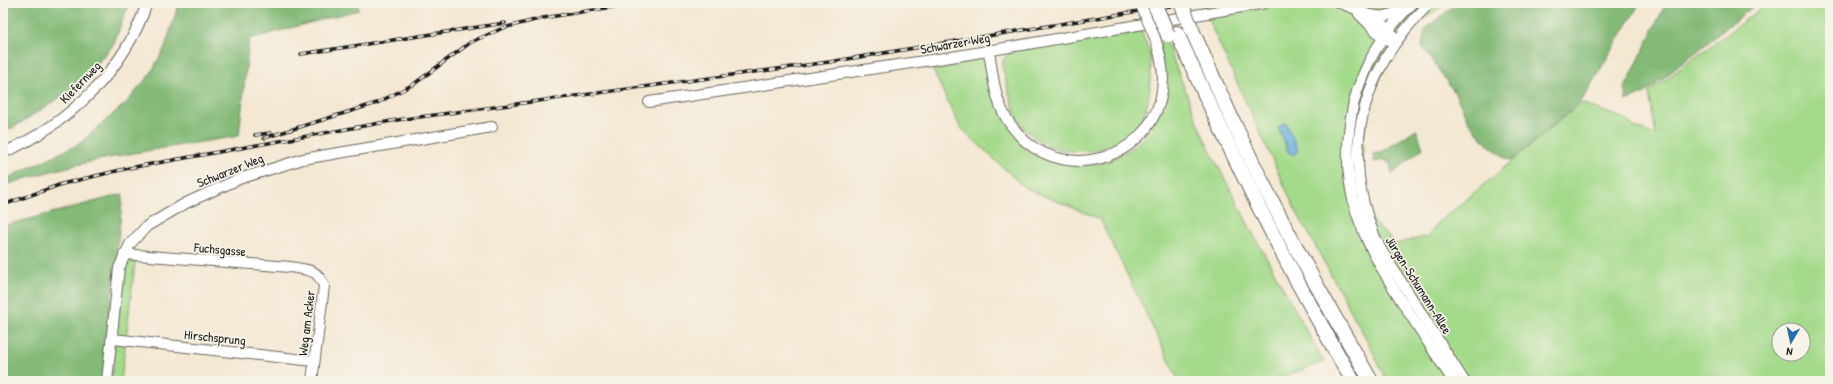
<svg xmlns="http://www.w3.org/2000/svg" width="1833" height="384" font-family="'Patrick Hand',sans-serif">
  <rect width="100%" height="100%" fill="#f7f3e8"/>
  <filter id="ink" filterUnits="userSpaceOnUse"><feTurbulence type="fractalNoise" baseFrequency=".025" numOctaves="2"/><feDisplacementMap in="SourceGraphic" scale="8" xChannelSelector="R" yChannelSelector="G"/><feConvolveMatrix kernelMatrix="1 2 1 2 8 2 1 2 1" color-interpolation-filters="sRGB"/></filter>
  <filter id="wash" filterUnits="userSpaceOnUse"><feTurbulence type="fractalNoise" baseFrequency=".012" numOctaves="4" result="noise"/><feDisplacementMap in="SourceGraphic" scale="16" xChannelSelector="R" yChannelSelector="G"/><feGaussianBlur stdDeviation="0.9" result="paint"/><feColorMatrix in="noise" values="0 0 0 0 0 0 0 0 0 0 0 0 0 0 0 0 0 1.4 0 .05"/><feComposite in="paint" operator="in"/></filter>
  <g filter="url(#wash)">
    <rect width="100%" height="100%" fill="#f4e8d3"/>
    <!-- green -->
    <g fill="#a4da8b" stroke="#607b54" fill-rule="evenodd">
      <path d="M1216,3H1448L1413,25L1393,53L1378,82L1368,113L1363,144L1364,193L1373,222L1396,244L1428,236L1437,224L1581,103L1625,119L1634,127L1656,135L1649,92L1768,3H1830V381H1387L1368,342L1295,209L1202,6ZM1779,330H1803V354H1779Z"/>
      <path d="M1140,29C1143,37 1148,46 1150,55C1152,69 1150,102 1144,115C1122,159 1055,163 1024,128C1012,113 1007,83 1002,65L1005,57L1016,48Z"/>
      <path d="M1165,39L1204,138L1252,232L1324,362L1270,381H1179L1100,219L1025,188L960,127L929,62L979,57L985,61L989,68L1022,144L1034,154L1057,162L1084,165L1107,162L1136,145L1147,133L1163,102L1160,40Z"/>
      <path d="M136,254L121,381H111L121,269L128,257Z"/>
    </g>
    <!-- forest -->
    <g fill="#83ba77" stroke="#506b4a">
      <path d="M3,3H129L113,45L78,86L14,127L3,132Z"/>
      <path d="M179,3H359L358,10L249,39L239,136C160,149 79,159 3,186V180L79,144L127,102L151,73L165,47Z"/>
      <path d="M1458,3H1640L1582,100L1513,160L1507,159L1487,144L1468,121L1455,93L1422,46L1424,35L1427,27Z"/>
      <path d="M1666,3H1755L1751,8L1645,93L1626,101L1625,88Z"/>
      <path d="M1416,129L1423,148L1392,174L1390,163L1384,160L1374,162L1373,154L1382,152Z"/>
      <path d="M123,194L103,381H3V226Z"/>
    </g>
    <!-- water -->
    <path fill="#69afe0" stroke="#42667e" d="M1286,123L1298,150L1294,155L1288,152L1278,127Z"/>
  </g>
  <g filter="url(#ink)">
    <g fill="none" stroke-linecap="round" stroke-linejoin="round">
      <!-- minor casing -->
      <g stroke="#68635c" stroke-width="12">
        <g id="minor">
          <path d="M1340,3C1358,10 1381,18 1392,34"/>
          <path d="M1413,3C1384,30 1362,67 1353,106C1336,187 1361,238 1404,305C1420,330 1437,356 1453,381"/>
          <path d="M1430,3C1359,71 1337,158 1380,248L1464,381"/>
          <path d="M1359,14L1383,38L1389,40"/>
          <path d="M1372,15C1384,19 1394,13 1406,8"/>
          <path d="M989,50C992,71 994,93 1003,112C1008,123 1017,133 1025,141C1071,180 1143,159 1160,101C1166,79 1162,59 1155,38"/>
          <path d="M649,102L958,56L1265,3"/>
          <path d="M3,153C68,124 124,72 147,3"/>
          <path d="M124,254L290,267C307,270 317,268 324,286L312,381"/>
          <path d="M113,339L314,361"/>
          <path d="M107,381L119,268L130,244L147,226L186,203L239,179L303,159L492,127"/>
        </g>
      </g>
      <!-- highway casing -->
      <g stroke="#68635c" stroke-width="16">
        <g id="highway">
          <path d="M1192,30C1219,91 1246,152 1277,211C1306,269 1339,325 1371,381"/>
          <path d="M1177,33C1230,152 1287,269 1353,381"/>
        </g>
      </g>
      <!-- minor -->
      <use href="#minor" stroke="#fff" stroke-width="10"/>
      <!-- highway -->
      <use href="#highway" stroke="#fff" stroke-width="14"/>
      <!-- rail casing -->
      <g stroke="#1c1c1c" stroke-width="3.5">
        <g id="rail">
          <path d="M301,54L505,23"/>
          <path d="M255,135L270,133"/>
          <path d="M264,138L377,103L414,84L471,42L503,28L543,18L638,3"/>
          <path d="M3,205L62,184L129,168L397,120L829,62L1188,3"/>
        </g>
      </g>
      <!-- rail -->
      <use href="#rail" stroke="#f7f3e8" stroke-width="2" stroke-dasharray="6" stroke-linecap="butt"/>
      <!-- minor-bridge casing -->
      <g stroke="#68635c" stroke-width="12" stroke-linecap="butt">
        <path id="minor-bridge" d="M1140,3L1155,38"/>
      </g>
      <!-- highway-bridge casing -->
      <g stroke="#68635c" stroke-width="16" stroke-linecap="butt">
        <g id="highway-bridge">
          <path d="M1154,3L1168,35"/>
          <path d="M1181,3L1192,30"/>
        </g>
      </g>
      <!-- minor-bridge -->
      <use href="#minor-bridge" stroke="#fff" stroke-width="10"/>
      <!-- highway-bridge -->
      <use href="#highway-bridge" stroke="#fff" stroke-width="14"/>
    </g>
  </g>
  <g text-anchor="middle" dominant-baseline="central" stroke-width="3.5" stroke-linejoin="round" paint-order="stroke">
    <!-- street labels -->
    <g font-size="13" fill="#1c1c1c" stroke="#f7f3e8">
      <text transform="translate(955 43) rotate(-10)">Schwarzer Weg</text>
      <text transform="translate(80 82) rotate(-46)">Kiefernweg</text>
      <text transform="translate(230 170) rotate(-22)">Schwarzer Weg</text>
      <text transform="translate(220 249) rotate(5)">Fuchsgasse</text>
      <text transform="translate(1419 285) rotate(58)">Jürgen-Schumann-Allee</text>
      <text transform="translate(306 323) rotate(-83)">Weg am Acker</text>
      <text transform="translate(215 337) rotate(6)">Hirschsprung</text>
    </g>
  </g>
  <!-- margin -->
  <rect width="1833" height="384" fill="none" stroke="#f7f3e8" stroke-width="16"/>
  <!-- north arrow -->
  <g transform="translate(1791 342) rotate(189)"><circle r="19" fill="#f7f3e8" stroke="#9f9d96"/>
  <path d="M0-3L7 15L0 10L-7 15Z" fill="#1f6fb2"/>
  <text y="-6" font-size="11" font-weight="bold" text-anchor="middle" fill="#1c1c1c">N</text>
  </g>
</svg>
